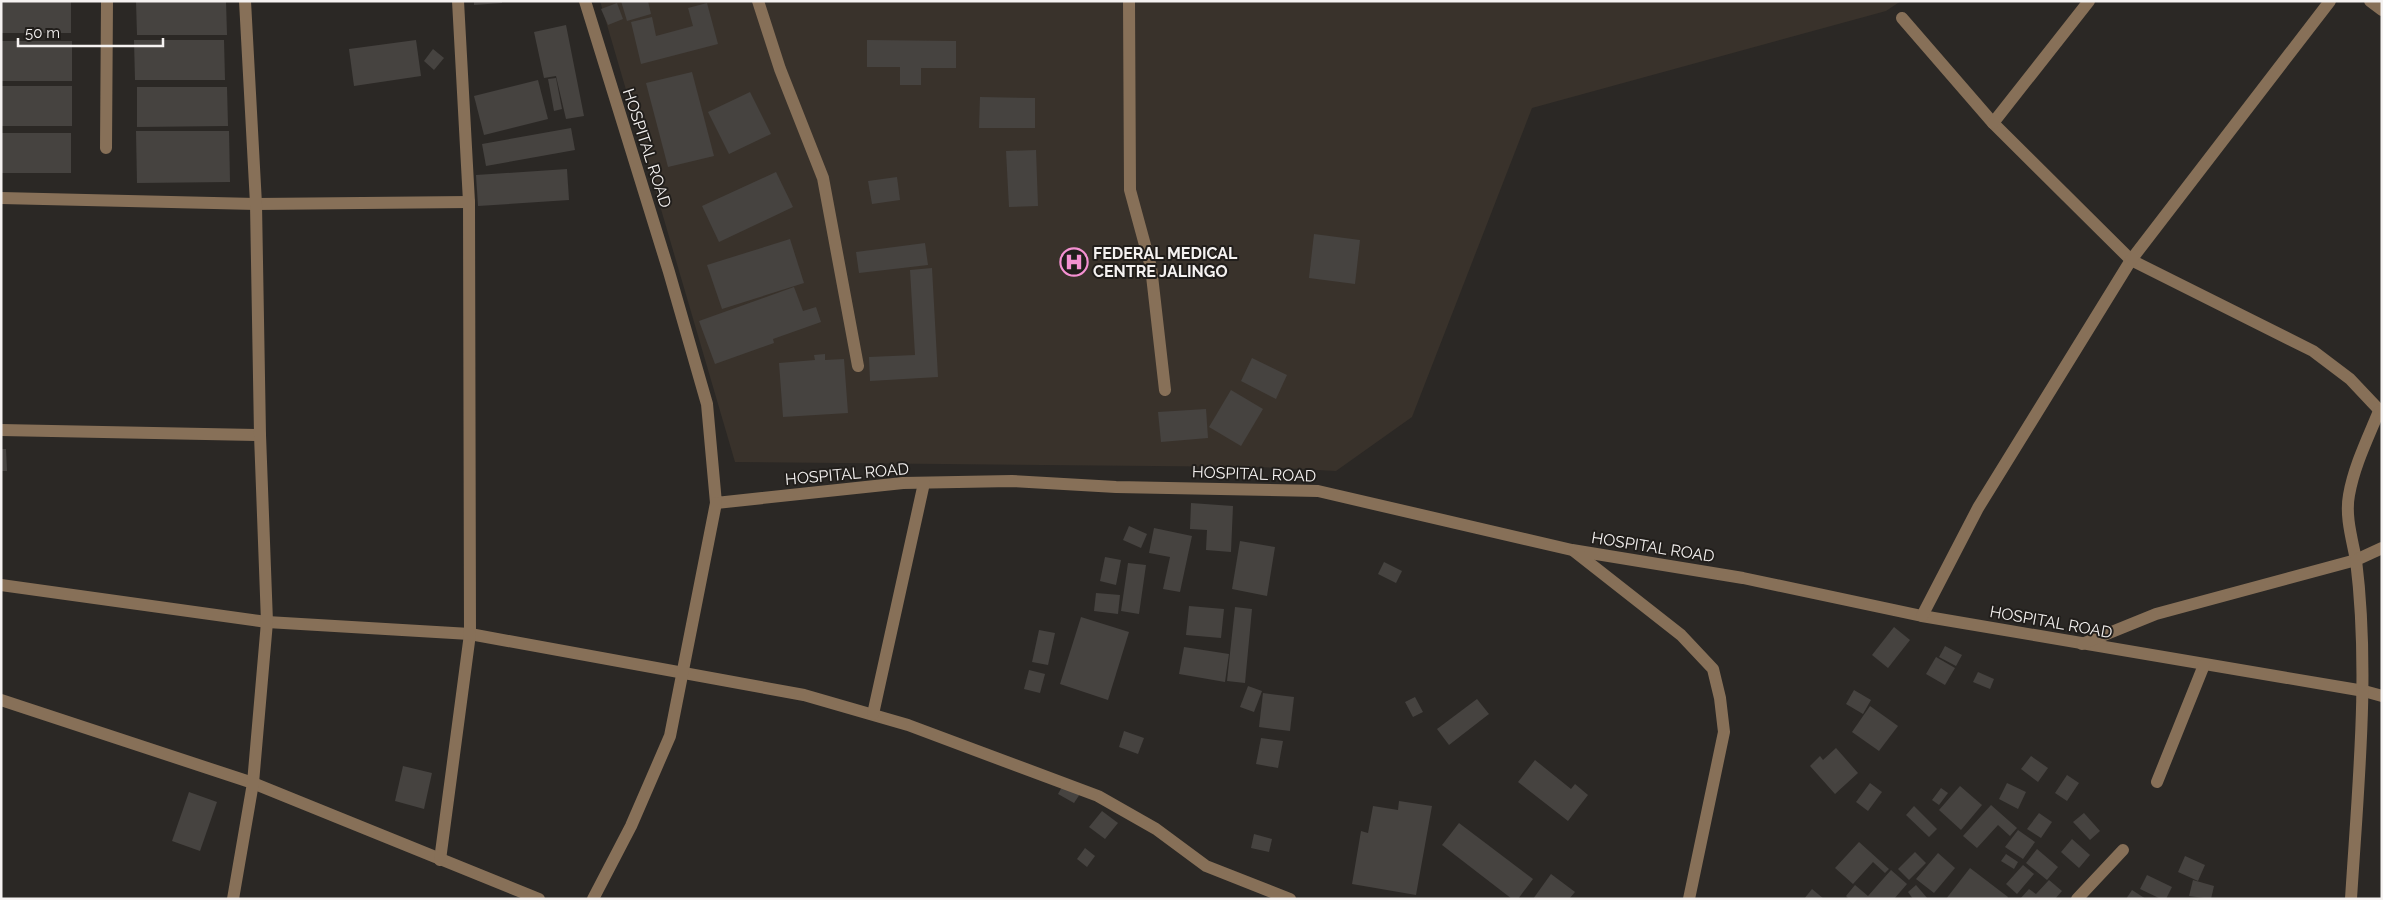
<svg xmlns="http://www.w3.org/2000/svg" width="2383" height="900" font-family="Raleway,sans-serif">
  <rect width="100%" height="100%" fill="#2b2825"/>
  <!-- built -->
  <path fill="#39322b" d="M600,1H1901L1886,11L1532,108L1412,417L1336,471L1260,467L735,462Z"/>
  <!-- building -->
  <g fill="#464340">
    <rect x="1" y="1" width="70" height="32"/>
    <path d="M136,1H226L227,35H137Z"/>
    <path d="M474,1H502V3L474,5Z"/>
    <path d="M621,1H648L651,14L627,21Z"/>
    <path d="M617,3L623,19L608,25L601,9Z"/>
    <path d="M707,3L718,44L641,64L631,22L652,17L656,36L693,26L688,8Z"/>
    <path d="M566,25L584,116L566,119L556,76L544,78L534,32Z"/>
    <path d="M134,40H224L225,80H135Z"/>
    <path d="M416,40L421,76L354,86L349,49Z"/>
    <path d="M867,40L956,41V68H921V85H900V67H867Z"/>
    <rect x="1" y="41" width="71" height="40"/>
    <path d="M433,49L444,58L434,70L424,61Z"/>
    <path d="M692,72L714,156L668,167L646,83Z"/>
    <path d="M556,78L562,109L554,111L548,79Z"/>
    <path d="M538,80L548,119L484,135L474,96Z"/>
    <rect x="1" y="86" width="71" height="40"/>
    <path d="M137,87H227L228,126L137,127Z"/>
    <path d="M750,92L771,134L729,154L708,112Z"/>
    <path d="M980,97L1035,98V128H979Z"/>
    <path d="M571,128L575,150L486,166L482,144Z"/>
    <path d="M136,131H229L230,182L137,183Z"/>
    <rect x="1" y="133" width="70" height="40"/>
    <path d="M1036,150L1038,206L1009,207L1006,151Z"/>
    <path d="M567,169L569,200L478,206L476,175Z"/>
    <path d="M776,172L793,207L719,242L702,206Z"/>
    <path d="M897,177L900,200L872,204L868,181Z"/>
    <path d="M1314,234L1360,240L1355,284L1309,278Z"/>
    <path d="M790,239L804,283L722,309L707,265Z"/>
    <path d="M925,243L928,265L859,273L856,252Z"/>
    <path d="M932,268L938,377L870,381L869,357L915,355L910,270Z"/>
    <path d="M794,287L803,311L816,307L821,322L773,339L774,343L715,364L699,321Z"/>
    <path d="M825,354V360L844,359L848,413L783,417L779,363L815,360L814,355Z"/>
    <path d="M1252,358L1287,375L1276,399L1241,381Z"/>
    <path d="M1231,390L1263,409L1241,446L1209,427Z"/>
    <path d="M1206,409L1208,438L1161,442L1158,412Z"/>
    <path d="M1,449H6L7,471H1Z"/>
    <path d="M1191,503L1233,506L1231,552L1206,550L1207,530L1190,529Z"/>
    <path d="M1129,526L1147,534L1141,548L1123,540Z"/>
    <path d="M1154,528L1192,536L1180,592L1163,589L1170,557L1149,553Z"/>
    <path d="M1240,541L1275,547L1267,596L1232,589Z"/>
    <path d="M1105,557L1121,560L1116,585L1100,581Z"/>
    <path d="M1384,562L1402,571L1396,583L1378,574Z"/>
    <path d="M1128,563L1146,565L1139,614L1121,611Z"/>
    <path d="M1096,593L1120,595L1118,614L1094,611Z"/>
    <path d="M1189,606L1224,609L1221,638L1186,635Z"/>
    <path d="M1235,607L1252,609L1245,683L1227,681Z"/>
    <path d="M1081,617L1129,632L1108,700L1060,684Z"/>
    <path d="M1894,627L1910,640L1888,668L1872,655Z"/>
    <path d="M1039,630L1055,633L1048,665L1032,662Z"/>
    <path d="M1945,646L1962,655L1956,666L1939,657Z"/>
    <path d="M1184,647L1229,654L1225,682L1179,674Z"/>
    <path d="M1936,657L1955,668L1945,685L1926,674Z"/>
    <path d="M1029,670L1045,674L1040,693L1024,689Z"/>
    <path d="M1978,672L1994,679L1990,689L1973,682Z"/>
    <path d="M1248,686L1262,691L1254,712L1240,707Z"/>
    <path d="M1854,690L1871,700L1863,714L1846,704Z"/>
    <path d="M1263,693L1294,697L1290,731L1259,727Z"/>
    <path d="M1415,697L1423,712L1413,717L1405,702Z"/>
    <path d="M1477,699L1489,714L1449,745L1437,729Z"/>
    <path d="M1870,706L1898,726L1879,751L1852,732Z"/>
    <path d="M1124,731L1144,738L1138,754L1119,747Z"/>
    <path d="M1261,738L1283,741L1278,768L1256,764Z"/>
    <path d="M1836,748L1858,773L1835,794L1810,766L1820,756L1823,760Z"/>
    <path d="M2031,756L2048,768L2038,782L2021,769Z"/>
    <path d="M1535,760L1571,789L1575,784L1588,795L1568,821L1518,782Z"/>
    <path d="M403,766L432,773L424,809L395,801Z"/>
    <path d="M2067,775L2079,783L2067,801L2055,793Z"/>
    <path d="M1870,783L1882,792L1868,811L1856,802Z"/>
    <path d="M2007,783L2026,792L2018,809L1999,799Z"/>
    <path d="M1063,785L1080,794L1074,803L1058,794Z"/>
    <path d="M1960,786L1982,805L1961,830L1939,810Z"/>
    <path d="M1941,788L1948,793L1939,805L1932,800Z"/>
    <path d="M189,792L217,802L200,851L172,841Z"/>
    <path d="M1399,801L1432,806L1416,895L1352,884L1361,831L1368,833L1373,806L1398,810Z"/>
    <path d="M1991,805L2017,828L2010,836L1998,825L1977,848L1963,836Z"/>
    <path d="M1914,806L1937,829L1929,837L1906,815Z"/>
    <path d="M1102,811L1118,823L1105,839L1089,827Z"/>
    <path d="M2039,813L2052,822L2041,838L2027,829Z"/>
    <path d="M2084,813L2100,831L2090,840L2073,822Z"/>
    <path d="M1459,823L1533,879L1518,899H1512L1442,845Z"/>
    <path d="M2018,830L2035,842L2023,859L2005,847Z"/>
    <path d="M1254,834L1272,839L1269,852L1251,848Z"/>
    <path d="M2072,839L2090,855L2079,868L2061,852Z"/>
    <path d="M1859,842L1889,869L1885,873L1873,862L1853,884L1835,868Z"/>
    <path d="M1085,848L1095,856L1087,867L1077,859Z"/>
    <path d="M2037,849L2058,867L2047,880L2026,863Z"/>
    <path d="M1915,852L1926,863L1909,880L1898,869Z"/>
    <path d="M1938,853L1955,868L1934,893L1916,879Z"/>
    <path d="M2006,854L2018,862L2014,869L2001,861Z"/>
    <path d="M2185,856L2205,865L2198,881L2178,872Z"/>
    <path d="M2023,865L2034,874L2017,894L2006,884Z"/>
    <path d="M1970,868L2008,897L2007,899H1946Z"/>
    <path d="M1891,870L1907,884L1894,899H1849L1846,896L1855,885L1868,896Z"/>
    <path d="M1551,874L1575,892L1569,899H1533Z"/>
    <path d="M2147,875L2172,887L2166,899H2161L2140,889Z"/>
    <path d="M2049,880L2062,891L2055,899H2020L2029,889L2036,894Z"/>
    <path d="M2193,880L2214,886L2211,899L2189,896Z"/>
    <path d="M1916,885L1928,899H1913L1908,892Z"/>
    <path d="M1812,889L1824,899H1804Z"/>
    <path d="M2132,890L2146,899H2126Z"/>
  </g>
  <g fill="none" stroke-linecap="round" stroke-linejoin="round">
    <!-- minor -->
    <g stroke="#877058" stroke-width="12">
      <path d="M585,1L669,272L707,404L716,503L903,483L1012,481L1116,487L1318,491L1572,550L1743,578L1922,616L2364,691L2382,696"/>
      <path d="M758,1L780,69L823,178L858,366"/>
      <path d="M1129,1L1130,190L1151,267L1165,390"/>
      <path d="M2370,1L2382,10"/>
      <path d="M1902,18L1993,123L2131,260L2313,351L2350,379L2382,413"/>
      <path d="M1993,123L2089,1"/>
      <path d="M106,148L107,1"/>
      <path d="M1,198L256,204L469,202"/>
      <path d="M1,430L260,435"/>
      <path d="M1574,551L1681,635L1713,669L1720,698L1724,732L1689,899"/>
      <path d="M1,585L267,622L470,634L804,695L908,725L1098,796L1156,829L1206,866L1290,899"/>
      <path d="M1922,616L1978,508L2131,260L2330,1"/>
      <path d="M2082,644L2156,614L2356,560C2352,539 2345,516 2349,495C2354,466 2368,438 2379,411"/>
      <path d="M1,700L253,783L539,899"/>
      <path d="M873,714L924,483"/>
      <path d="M2157,782L2204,665"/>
      <path d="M440,860L470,634L469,202L458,1"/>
      <path d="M233,899L253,783L267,622L260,435L256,204L245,1"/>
      <path d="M593,899L631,826L670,736L716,503"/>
      <path d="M2077,899L2123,850"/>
      <path d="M2351,899C2358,786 2370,672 2356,560L2382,548"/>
    </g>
  </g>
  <!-- icons -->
  <defs>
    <g id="hospital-ring" transform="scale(1.4375)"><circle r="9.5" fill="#211e1b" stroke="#f591d2" stroke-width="1.5"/><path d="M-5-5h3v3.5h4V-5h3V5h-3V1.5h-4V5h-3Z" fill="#f591d2"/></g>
  </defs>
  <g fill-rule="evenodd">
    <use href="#hospital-ring" x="1074" y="262"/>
  </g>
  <g text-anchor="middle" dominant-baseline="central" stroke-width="4" stroke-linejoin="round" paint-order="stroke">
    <!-- street labels -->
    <g font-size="16" fill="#f5f2f1" stroke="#211e1b">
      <text transform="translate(647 148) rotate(72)">HOSPITAL ROAD</text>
      <text transform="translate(847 474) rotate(-5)">HOSPITAL ROAD</text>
      <text transform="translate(1254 474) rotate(2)">HOSPITAL ROAD</text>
      <text transform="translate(1653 547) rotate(9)">HOSPITAL ROAD</text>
      <text transform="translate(2051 622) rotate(10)">HOSPITAL ROAD</text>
    </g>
    <!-- poi labels -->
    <g font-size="16" font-weight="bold" fill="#f5f2f1" stroke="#211e1b" text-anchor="start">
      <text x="1093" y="253">FEDERAL MEDICAL<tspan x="1093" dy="18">CENTRE JALINGO</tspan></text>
    </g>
  </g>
  <!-- border -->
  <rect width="2383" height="900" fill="none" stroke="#f5f2f1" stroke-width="5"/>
  <!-- scale -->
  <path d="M18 38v8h145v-8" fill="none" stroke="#f5f2f1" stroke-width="2.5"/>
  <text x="25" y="38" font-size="15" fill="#f5f2f1" stroke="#211e1b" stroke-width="4" paint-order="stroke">50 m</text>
</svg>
